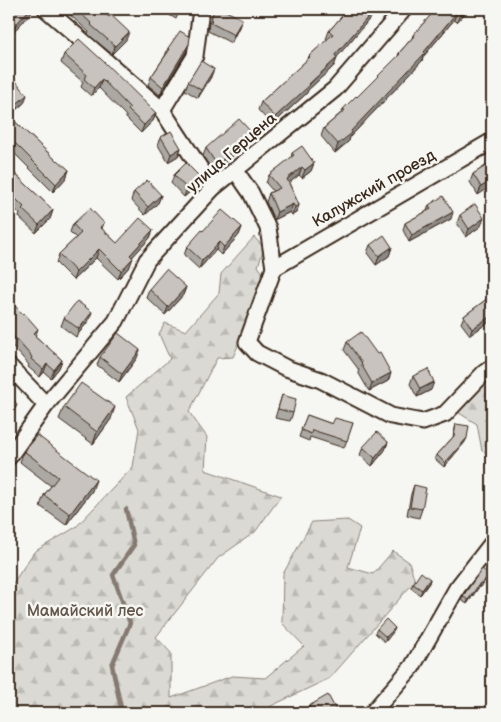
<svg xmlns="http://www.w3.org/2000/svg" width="501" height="722" font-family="'Balsamiq Sans',sans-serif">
  <defs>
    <pattern id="forest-firs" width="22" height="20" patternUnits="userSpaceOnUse" patternTransform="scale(1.25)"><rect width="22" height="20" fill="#dad9d3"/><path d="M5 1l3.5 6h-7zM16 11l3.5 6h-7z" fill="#bcbab5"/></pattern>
  </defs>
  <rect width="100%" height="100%" fill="#f6f6f2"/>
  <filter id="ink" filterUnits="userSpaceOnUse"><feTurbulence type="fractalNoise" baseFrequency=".02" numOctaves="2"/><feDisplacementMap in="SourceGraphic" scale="10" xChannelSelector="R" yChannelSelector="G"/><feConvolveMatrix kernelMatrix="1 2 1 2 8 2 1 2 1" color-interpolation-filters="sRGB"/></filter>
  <g filter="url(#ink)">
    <!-- forest -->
    <g fill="url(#forest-firs)" stroke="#8a8278">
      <path d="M254,237L264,248L258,266L267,279L233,357L217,358L189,412L207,437L205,470L281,496L255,532L218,558L156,637L171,653V698L232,676L265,678L304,646L282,623L283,574L312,522L348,520L360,528L348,567L373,574L393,551L409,562L415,581L330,678L271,706L268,713H9V589L34,552L76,527L133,467L139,429L126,397L170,359L159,334L165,323L186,331L219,293L221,274Z"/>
      <path d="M492,372V455L482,451L477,424L459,413V408Z"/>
    </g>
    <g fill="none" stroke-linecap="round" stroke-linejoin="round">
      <!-- stream -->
      <path stroke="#857a71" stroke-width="4.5" d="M122,713L112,665L130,623L113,575L134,545L126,509"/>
      <!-- minor casing -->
      <g stroke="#3b2a1e" stroke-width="19">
        <g id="minor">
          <path d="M46,9L162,110L213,188"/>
          <path d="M162,110L195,56L201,9"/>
          <path d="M235,170L251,193L268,228L274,268L247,342L257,353L286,368L321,380L391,416L423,422L445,414L484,373L492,367"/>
          <path d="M274,268L492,141"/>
          <path d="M9,366L46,405"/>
          <path d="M9,457L46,405L116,321L147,260L213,188L335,89L404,9"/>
          <path d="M372,713L412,667L457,588L492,543"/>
        </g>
      </g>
      <!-- minor -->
      <use href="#minor" stroke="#f6f6f2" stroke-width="15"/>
    </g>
    <!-- wall -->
    <g fill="#aca8a3" stroke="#3b2a1e">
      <path d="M73,9H100L126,40L112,54L88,34L89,32L70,15Z"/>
      <path d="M161,9H180L176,19L161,10Z"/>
      <path d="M348,9H378L337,57V58L334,66L308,90L307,93L272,125L258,110L261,102L308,59L309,56L327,40L326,39L329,31Z"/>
      <path d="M436,9H469L457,22L454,20L423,57L422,61L350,137L349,141L335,153L321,136L324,128L342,112L343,109L357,97L398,56L399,53L412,38L413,35Z"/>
      <path d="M212,15L242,19L239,27L231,43L208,31L209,23Z"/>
      <path d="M189,44L186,52L160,95L148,85L151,77L165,56L168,48Z"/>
      <path d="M64,54L156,113L153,121L141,133L126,118V116L99,88L91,96L81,87L83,82L61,63Z"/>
      <path d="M211,77L198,98L185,90L188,82Z"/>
      <path d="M9,86L24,103L10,115L9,114Z"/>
      <path d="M9,116L57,161L69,170L66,178L53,192L12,151L11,152L9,150Z"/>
      <path d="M161,137L181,148L178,156L168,162L158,145Z"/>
      <path d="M250,142L235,155L234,154L214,173L203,156L206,148Z"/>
      <path d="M292,153L314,163L311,171L302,178L299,175L289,183L299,205L296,213L292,215L290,212L274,220L266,202L269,193L273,191L266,183L269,175L291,158Z"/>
      <path d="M492,162L478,195L470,182L473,174Z"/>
      <path d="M9,168L53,210L50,219L36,233L19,217L20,214L9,203Z"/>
      <path d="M174,175L200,177L197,186L184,197L171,183Z"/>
      <path d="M134,192L161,195L158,203L145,215L131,200Z"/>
      <path d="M429,205L451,219L409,242L403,230L405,223L427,211Z"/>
      <path d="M460,215L481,226L466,237L457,223Z"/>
      <path d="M104,223L102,229L117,243L153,230L150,238L132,257L130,266L118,279L96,258L73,280L56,263L59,254L76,238L70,232L73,224Z"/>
      <path d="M242,227L239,235L221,255L216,250L199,269L184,255L187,247L203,231Z"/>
      <path d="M370,245L392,247L389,256L376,265L367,253Z"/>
      <path d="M186,287L183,295L165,315L146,297L149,289Z"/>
      <path d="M492,295V320L470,335L461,323L464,316Z"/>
      <path d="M9,300L35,336L62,360L59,368L51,378L44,372L40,377L28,367L29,365L9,342Z"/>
      <path d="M64,318L89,320L76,337L61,326Z"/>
      <path d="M347,342L391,373L388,381L369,391L358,372L359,370L344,350Z"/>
      <path d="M100,357L137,358L119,382L97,365Z"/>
      <path d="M413,376L431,390L417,397L410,384Z"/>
      <path d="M282,395L293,413L290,421L275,418Z"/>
      <path d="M64,407L111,419L93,444L59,419Z"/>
      <path d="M307,415L332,424L353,423L344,448L310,437L309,441L299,437Z"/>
      <path d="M456,424L465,442L444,467L435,459L437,455L453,437Z"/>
      <path d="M388,442L385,450L372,466L360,455L363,447Z"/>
      <path d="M24,451L92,491L66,525L40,506L44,495L51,486L20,462Z"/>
      <path d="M414,485L422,509L419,518L407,515L411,494Z"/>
      <path d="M489,574L487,578L480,588L479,587L467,604L461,600L463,596Z"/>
      <path d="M430,579L429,583L420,595L411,588L413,584Z"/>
      <path d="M395,628L393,632L385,642L375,633L377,629Z"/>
      <path d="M309,706L336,710L335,713H306Z"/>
    </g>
    <!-- shaded-wall -->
    <g fill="#8c8885" stroke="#3b2a1e">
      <path d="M30,9H32L31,13L9,37V32Z"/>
      <path d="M375,9H378L332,63L335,55Z"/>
      <path d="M464,9H469L457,22L460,14Z"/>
      <path d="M457,12L454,20L423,57L422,61L350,137L349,141L335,153L338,144L424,52Z"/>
      <path d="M242,19L239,27L231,43L234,35Z"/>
      <path d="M129,32L126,40L112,54L115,46Z"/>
      <path d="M13,39L10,47L9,49V44Z"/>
      <path d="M189,44L186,52L160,95L163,87Z"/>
      <path d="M337,58L334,66L308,90L307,93L272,125L275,117Z"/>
      <path d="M214,69L211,77L198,98L201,90Z"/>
      <path d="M102,79L99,88L91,96L94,88Z"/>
      <path d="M27,95L24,103L10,115L13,107Z"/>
      <path d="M156,113L153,121L141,133L144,125Z"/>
      <path d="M253,134L250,142L235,155L238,147Z"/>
      <path d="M237,146L234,154L214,173L217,165Z"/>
      <path d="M181,148L178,156L168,162L171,154Z"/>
      <path d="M314,163L311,171L302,178L305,170Z"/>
      <path d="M302,167L299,175L284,187L287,179Z"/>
      <path d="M69,170L66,178L53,192L56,184Z"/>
      <path d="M200,177L197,186L184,197L187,189Z"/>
      <path d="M492,180V186L478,195L481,187Z"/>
      <path d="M161,195L158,203L145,215L148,207Z"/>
      <path d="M293,204L290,212L274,220L277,212Z"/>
      <path d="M299,205L296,213L292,215L295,207Z"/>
      <path d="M53,210L50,219L36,233L39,225Z"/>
      <path d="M453,212L451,219L409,242L412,235Z"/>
      <path d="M484,218L481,226L466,237L469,229Z"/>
      <path d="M242,227L239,235L221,255L224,247Z"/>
      <path d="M153,230L150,238L127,263L130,255Z"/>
      <path d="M219,242L216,250L199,269L202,261Z"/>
      <path d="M392,247L389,256L376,265L379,256Z"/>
      <path d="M99,249L96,258L73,280L76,272Z"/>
      <path d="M133,258L130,266L118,279L121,271Z"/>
      <path d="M186,287L183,295L165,315L168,307Z"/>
      <path d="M92,312L89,320L76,337L79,329Z"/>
      <path d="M492,315V320L470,335L472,329Z"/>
      <path d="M38,329L35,337L33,334Z"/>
      <path d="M140,350L137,358L119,382L122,374Z"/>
      <path d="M62,360L59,368L51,378L54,370Z"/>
      <path d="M47,364L44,372L40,377L43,369Z"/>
      <path d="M391,373L388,381L369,391L372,383Z"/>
      <path d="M434,382L431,390L417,397L420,389Z"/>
      <path d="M17,405L15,409L9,413V409Z"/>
      <path d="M115,407L111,419L93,444L97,432Z"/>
      <path d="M467,438L465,442L444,467L445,463Z"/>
      <path d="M388,442L385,450L372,466L375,458Z"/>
      <path d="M96,480L92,491L66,525L70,514Z"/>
      <path d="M489,574L487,578L480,588L482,584Z"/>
      <path d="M430,579L429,583L420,595L422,590Z"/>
      <path d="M480,583L479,587L467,604L468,600Z"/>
      <path d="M395,628L393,632L385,642L386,637Z"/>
    </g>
    <!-- building -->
    <g fill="#c8c3be" stroke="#3b2a1e">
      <path d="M9,9H30L9,32Z"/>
      <path d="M76,9H100L109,17L111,15L129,32L115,46L91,25L92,24Z"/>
      <path d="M215,9H222L242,19L234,35L211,23L212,15Z"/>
      <path d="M348,9H375L335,55L337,58L309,84L310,85L275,117L261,102L310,57L309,56L333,34L329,31Z"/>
      <path d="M436,9H464L460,14L457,12L424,52L425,53L351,131L352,133L338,144L324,128L345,110L343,109L356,96L357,97L400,54L399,53L414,36L413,35Z"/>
      <path d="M180,31L190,37L189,44L163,87L151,77L170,49L168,48Z"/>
      <path d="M9,36L13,39L9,44Z"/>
      <path d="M79,39L102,60L156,113L144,125L128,110L130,108L102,79L94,88L84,79L87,75L64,54Z"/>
      <path d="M201,61L214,69L201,90L188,82Z"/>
      <path d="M15,80L27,95L13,107L9,102V86Z"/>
      <path d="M9,116L57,161L58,160L69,170L56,184L15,143L14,144L9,139Z"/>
      <path d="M239,119L253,134L238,147L237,146L217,165L206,148Z"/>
      <path d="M171,131L181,148L171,154L161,137Z"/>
      <path d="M302,146L314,163L305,170L302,167L287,179L299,205L295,207L293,204L277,212L269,193L280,188L269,175L294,155L292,153Z"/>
      <path d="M492,162V180L481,187L473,174Z"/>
      <path d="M186,163L200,177L187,189L174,175Z"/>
      <path d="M9,168L53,210L39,225L22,209L24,207L9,192Z"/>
      <path d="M147,180L161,195L148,207L134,192Z"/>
      <path d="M443,196L453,212L412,235L405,223L431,209L429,205Z"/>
      <path d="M475,204L484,218L469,229L460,215Z"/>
      <path d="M90,208L104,223L100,227L117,243L140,218L153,230L130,255L133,258L121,271L99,249L76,272L59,254L81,233L73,224Z"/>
      <path d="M222,210L242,227L224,247L219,242L202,261L187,247L202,230L203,231Z"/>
      <path d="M384,235L392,247L379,256L370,245Z"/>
      <path d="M166,269L186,287L168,307L149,289Z"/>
      <path d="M492,295V315L472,329L464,316Z"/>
      <path d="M9,300L23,314L24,313L38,329L33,334L62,360L54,370L47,364L43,369L31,359L32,357L9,331Z"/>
      <path d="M77,301L92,312L79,329L64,318Z"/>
      <path d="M361,332L377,354L380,353L391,373L372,383L361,364L362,363L347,342Z"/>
      <path d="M118,333L140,350L122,374L100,357Z"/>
      <path d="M428,369L434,382L420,389L413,376Z"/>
      <path d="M81,383L115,407L97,432L64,407Z"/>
      <path d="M11,395L17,405L9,409V396Z"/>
      <path d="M282,395L296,399L293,413L278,409Z"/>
      <path d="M307,415L332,424L335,418L353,423L347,441L312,430L311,434L301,430Z"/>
      <path d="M456,424L469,426L467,438L445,463L437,455L454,436Z"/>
      <path d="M377,432L388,442L375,458L363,447Z"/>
      <path d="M37,435L96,480L70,514L44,495L58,477L24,451Z"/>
      <path d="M414,485L426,488L422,509L410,507Z"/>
      <path d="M9,519L12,521L9,525Z"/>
      <path d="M482,569L489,574L482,584L480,583L468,600L463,596Z"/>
      <path d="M421,572L430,579L422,590L413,584Z"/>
      <path d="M386,619L395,628L386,637L377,629Z"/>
      <path d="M328,695L336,710L329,713H313L309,706Z"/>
    </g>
  </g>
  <g text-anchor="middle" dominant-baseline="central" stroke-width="5" stroke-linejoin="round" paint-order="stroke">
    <!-- street labels -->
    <g font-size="16" fill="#3b2a1e" stroke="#f6f6f2">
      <text transform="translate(232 153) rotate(-41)">улица Герцена</text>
      <text transform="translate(374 189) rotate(-30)">Калужский проезд</text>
    </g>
    <!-- park labels -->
    <g font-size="16" fill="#63564b" stroke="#f6f6f2">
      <text x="85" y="611">Мамайский лес</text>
    </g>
  </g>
  <!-- margin -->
  <rect width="501" height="722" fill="none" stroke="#f6f6f2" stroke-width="30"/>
  <rect x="15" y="15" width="471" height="692" fill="none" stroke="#3b2a1e" stroke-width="2" filter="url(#ink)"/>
</svg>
